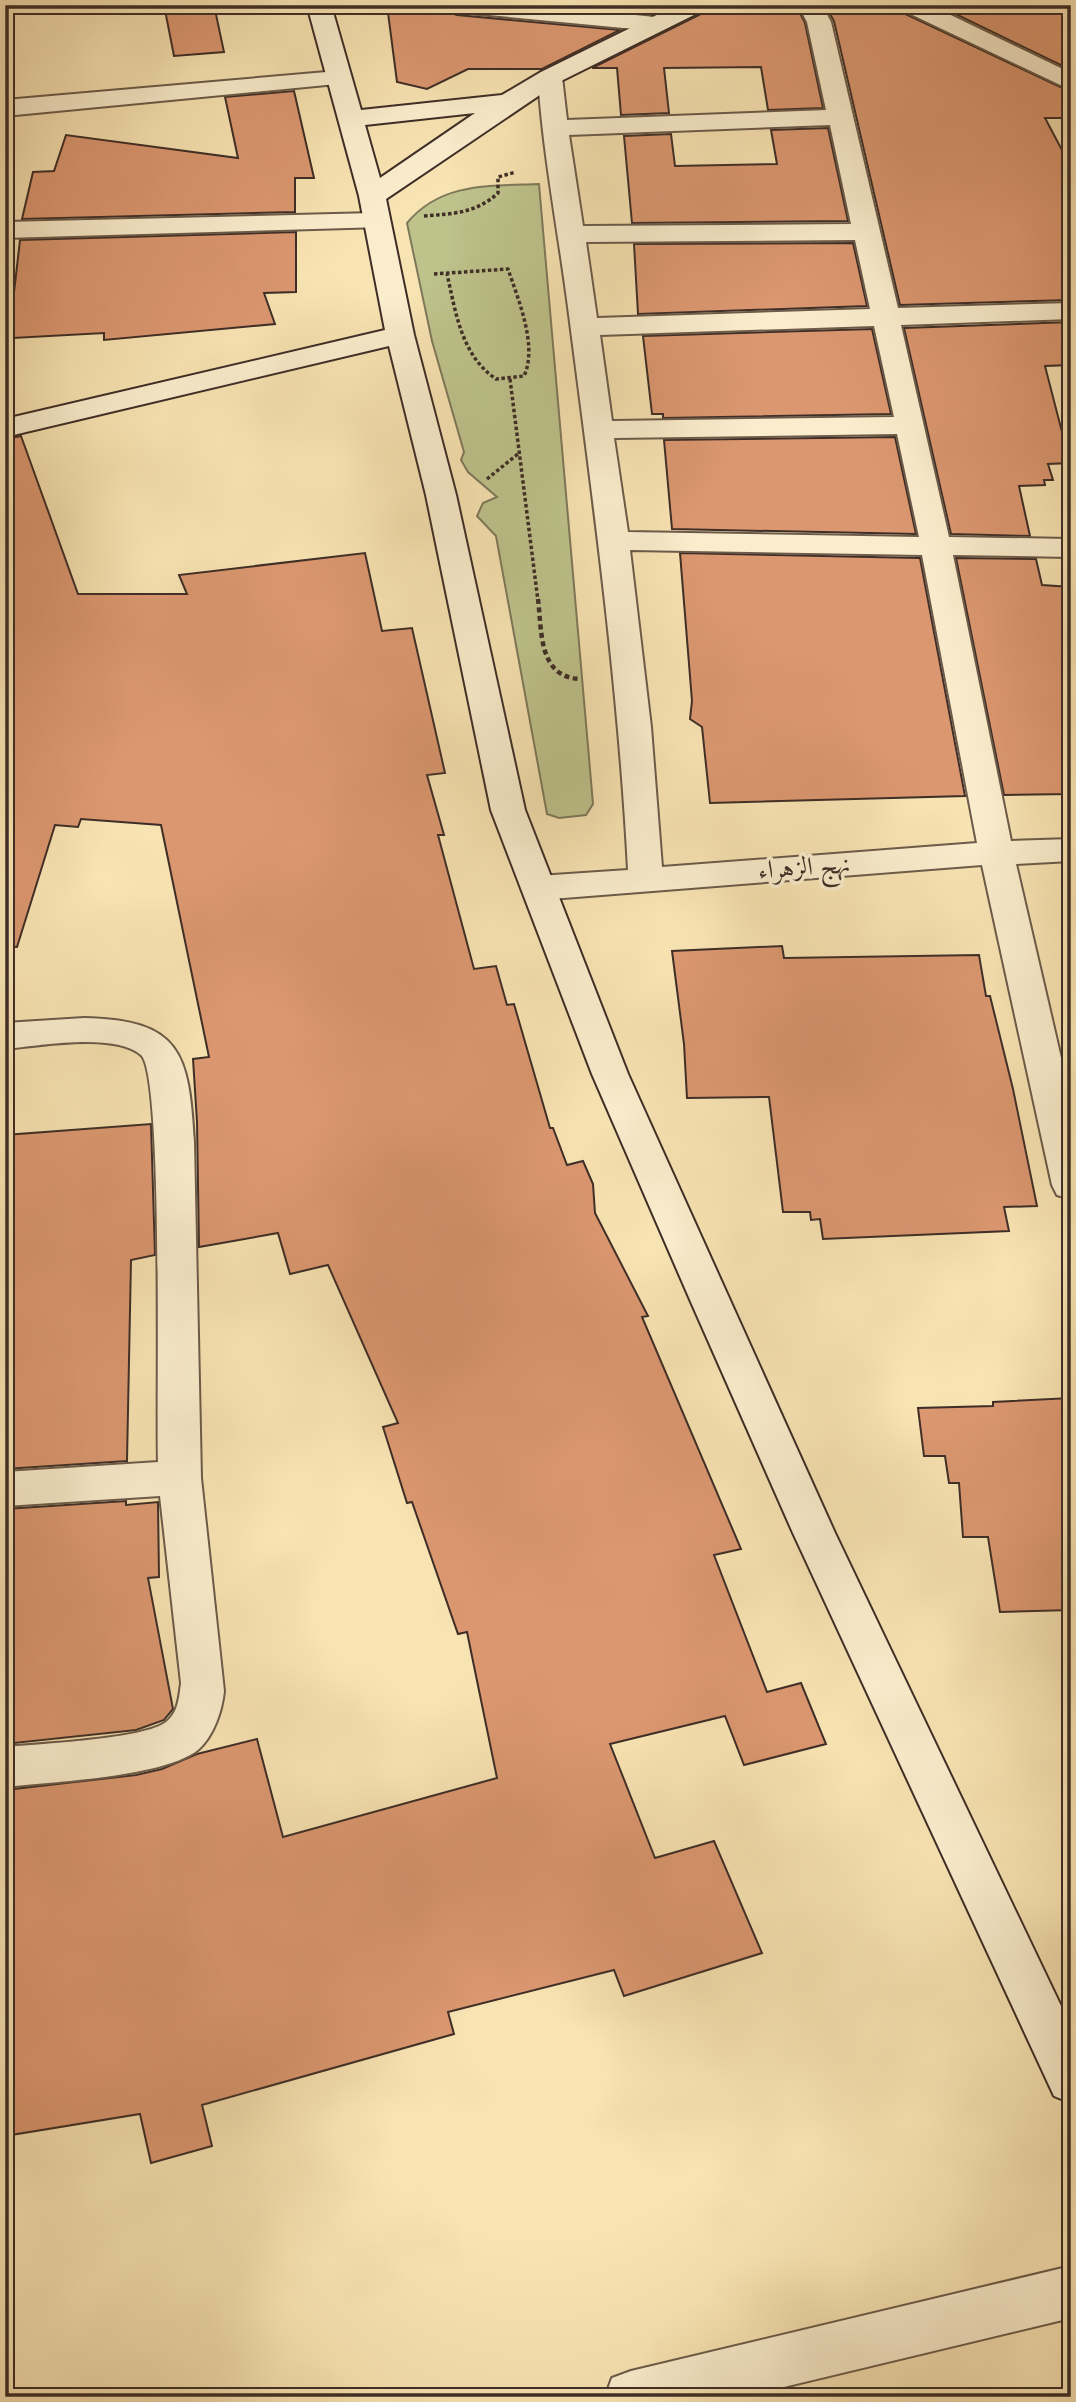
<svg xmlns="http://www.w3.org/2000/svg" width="1076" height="2402" font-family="Cardo,Amiri,serif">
  <rect width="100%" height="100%" fill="#f8e3b2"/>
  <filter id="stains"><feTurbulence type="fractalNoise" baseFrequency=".00286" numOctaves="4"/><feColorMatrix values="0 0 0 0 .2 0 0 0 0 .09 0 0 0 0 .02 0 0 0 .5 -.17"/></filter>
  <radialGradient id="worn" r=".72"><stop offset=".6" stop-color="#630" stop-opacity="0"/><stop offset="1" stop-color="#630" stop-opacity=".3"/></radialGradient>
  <!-- green -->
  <path fill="#bec38c" stroke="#7e785a" stroke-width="2" d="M539,184L593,804L586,815L559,818L547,814L496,536L477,516L483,503L497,497L468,472L461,460L464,452L432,341L407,223C441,182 490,186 539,184Z"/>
  <!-- building -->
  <g fill="#db9770" stroke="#3e2e27" stroke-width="2">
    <path d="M164,5H214L224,52L174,56Z"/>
    <path d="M387,5H443L447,12L457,15L620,30L542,69H468L427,89L397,82Z"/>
    <path d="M564,5H671L653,14Z"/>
    <path d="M710,5H796L805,23L823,108L768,110L761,67L664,68L669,113L621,115L617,68H592L705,12Z"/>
    <path d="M825,5H896L901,12L1071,92V118H1045L1071,167V300L900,305L834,21Z"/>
    <path d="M937,5H1071V70Z"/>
    <path d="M294,91L314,178H295V212L22,219L33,172L54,171L66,135L238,158L225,97Z"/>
    <path d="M828,128L848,221L632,223L624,136L671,134L675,166L777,164L771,130Z"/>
    <path d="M296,232V292L264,293L275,324L104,340V333L13,338L12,310L20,240Z"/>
    <path d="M853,243L867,306L638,314L634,244Z"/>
    <path d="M1071,322V365L1045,366L1070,463L1048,464L1053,480H1044L1045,485L1019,486L1030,536L951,534L904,328Z"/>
    <path d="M872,329L891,414L663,418V414H652L643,336Z"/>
    <path d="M21,436L78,594H187L179,575L365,553L382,631L412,628L445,773L427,775L444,835H438L474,969L496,966L507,1005L514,1004L550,1128H553L567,1165L583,1161L593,1184L595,1213L648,1316L642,1317L741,1549L714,1555L767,1692L801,1683L826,1744L744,1765L725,1716L610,1744L655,1858L714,1841L762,1953L624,1996L614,1970L448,2012L454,2034L202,2105L212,2146L151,2163L140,2114L5,2136V1790L136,1775L162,1769L197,1754L257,1739L283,1837L497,1778L467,1632L458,1634L412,1502L407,1503L383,1427L398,1423L328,1265L290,1274L278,1233L199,1247L197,1122L193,1059L209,1057L161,825L81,819L78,827L55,825L17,947L5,946V439Z"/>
    <path d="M895,437L916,534L672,529L664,440Z"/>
    <path d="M680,553L920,558L965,796L710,803L702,727L690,719L692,701Z"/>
    <path d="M956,558L1036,559L1042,585L1071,587V794L1004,795Z"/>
    <path d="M782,946L784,958L979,955L986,996H990L1013,1089L1037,1206L1004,1207L1009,1231L823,1239L820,1219L811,1220L810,1212H783L769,1097L687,1098L684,1044L672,951Z"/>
    <path d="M151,1124L155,1255L131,1260L127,1461L5,1469V1135Z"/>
    <path d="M1071,1398V1610L1000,1612L988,1537H963L959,1483H949L945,1456H924L918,1408L993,1406V1402Z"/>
    <path d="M126,1501V1505L158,1502L159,1577L148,1578L173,1709L164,1720L136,1730L5,1744V1509Z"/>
  </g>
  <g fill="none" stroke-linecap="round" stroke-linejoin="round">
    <!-- street casing -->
    <g stroke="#6c5b4a" stroke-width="4">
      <g id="street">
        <path d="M445,5H535L655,17L664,19L667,24L664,29L655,31L457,12L449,10Z"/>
        <path d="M798,5H822L831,22L898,308L1071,303V319L901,325L949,537L1071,539V557L953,555L1011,841L1071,839V861L1016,864L1071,1101V1199L1057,1195L1052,1185L982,865L538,900L526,896L521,888L526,880L538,876L628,870C618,679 592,493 568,307C558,230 543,154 538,77L541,72H559L562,77L567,120L826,110L807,22ZM830,125L851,224L583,226L569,135ZM855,240L870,309L597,318L586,242ZM874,326L894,417L612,421L600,335ZM897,434L919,537L628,532L614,438ZM630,550L922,555L977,843L662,867L651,727Z"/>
        <path d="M898,5H930L1071,73V90L902,10Z"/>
        <path d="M338,71L347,73L350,78L347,83L5,116V100Z"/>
        <path d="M374,213L383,215L387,221L383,227L5,238V222Z"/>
        <path d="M84,1018C181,1020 189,1053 194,1142L201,1478L224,1691C222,1711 214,1735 199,1749C167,1777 50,1782 5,1787V1747C37,1744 145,1739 166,1722C178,1713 179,1698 181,1683L160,1496L5,1506V1472L158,1462C156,1409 164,1075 141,1055C114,1032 39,1046 5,1049V1023Z"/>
        <path d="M1071,2266V2318L742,2397H605L612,2378L631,2371Z"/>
      </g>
    </g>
    <!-- secondary casing -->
    <g stroke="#3e2e27" stroke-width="4">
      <path id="secondary" d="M307,5H331L361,110L502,95L541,72L677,5H708L704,10L559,82L386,199L414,335L456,495L525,810L628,1074L835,1533L1071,2027V2103L1054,2096L793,1533L691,1302L592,1074L491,810L426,495L389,346L5,437V419L385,330L359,196ZM475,113L380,178L365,125Z"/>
    </g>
    <!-- path-far1 -->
    <g stroke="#3e2e27" stroke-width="3.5" stroke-dasharray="3.5 2.5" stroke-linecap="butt">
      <path d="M424,216C452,214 477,213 498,193V177L516,172"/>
      <path d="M434,274L508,269C518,299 538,346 524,376L496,379C461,355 456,313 447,274"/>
      <path d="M510,379L538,601"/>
      <path d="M487,479L518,454"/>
    </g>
    <!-- path -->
    <path stroke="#3e2e27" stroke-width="4.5" stroke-dasharray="5 3.5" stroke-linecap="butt" d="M538,599C542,631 538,677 580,679"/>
    <!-- street -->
    <use href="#street" fill="#faedcd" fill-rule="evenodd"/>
    <!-- secondary -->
    <use href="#secondary" fill="#faedcd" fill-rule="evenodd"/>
  </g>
  <g text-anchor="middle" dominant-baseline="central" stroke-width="7" stroke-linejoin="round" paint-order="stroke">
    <!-- street labels -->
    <g font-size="26" fill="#3e2e27" stroke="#faedcd">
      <text transform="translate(804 867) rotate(-4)">نهج الزهراء</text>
    </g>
  </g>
  <!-- margin -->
  <rect width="1076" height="2402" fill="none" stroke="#f8e3b2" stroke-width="28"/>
  <rect x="7" y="7" width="1062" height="2388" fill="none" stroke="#3e2e27" stroke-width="3.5"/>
  <rect x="14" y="14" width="1048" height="2374" fill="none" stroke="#3e2e27" stroke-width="2"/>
  <rect width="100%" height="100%" filter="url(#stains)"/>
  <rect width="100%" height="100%" fill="url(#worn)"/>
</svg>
